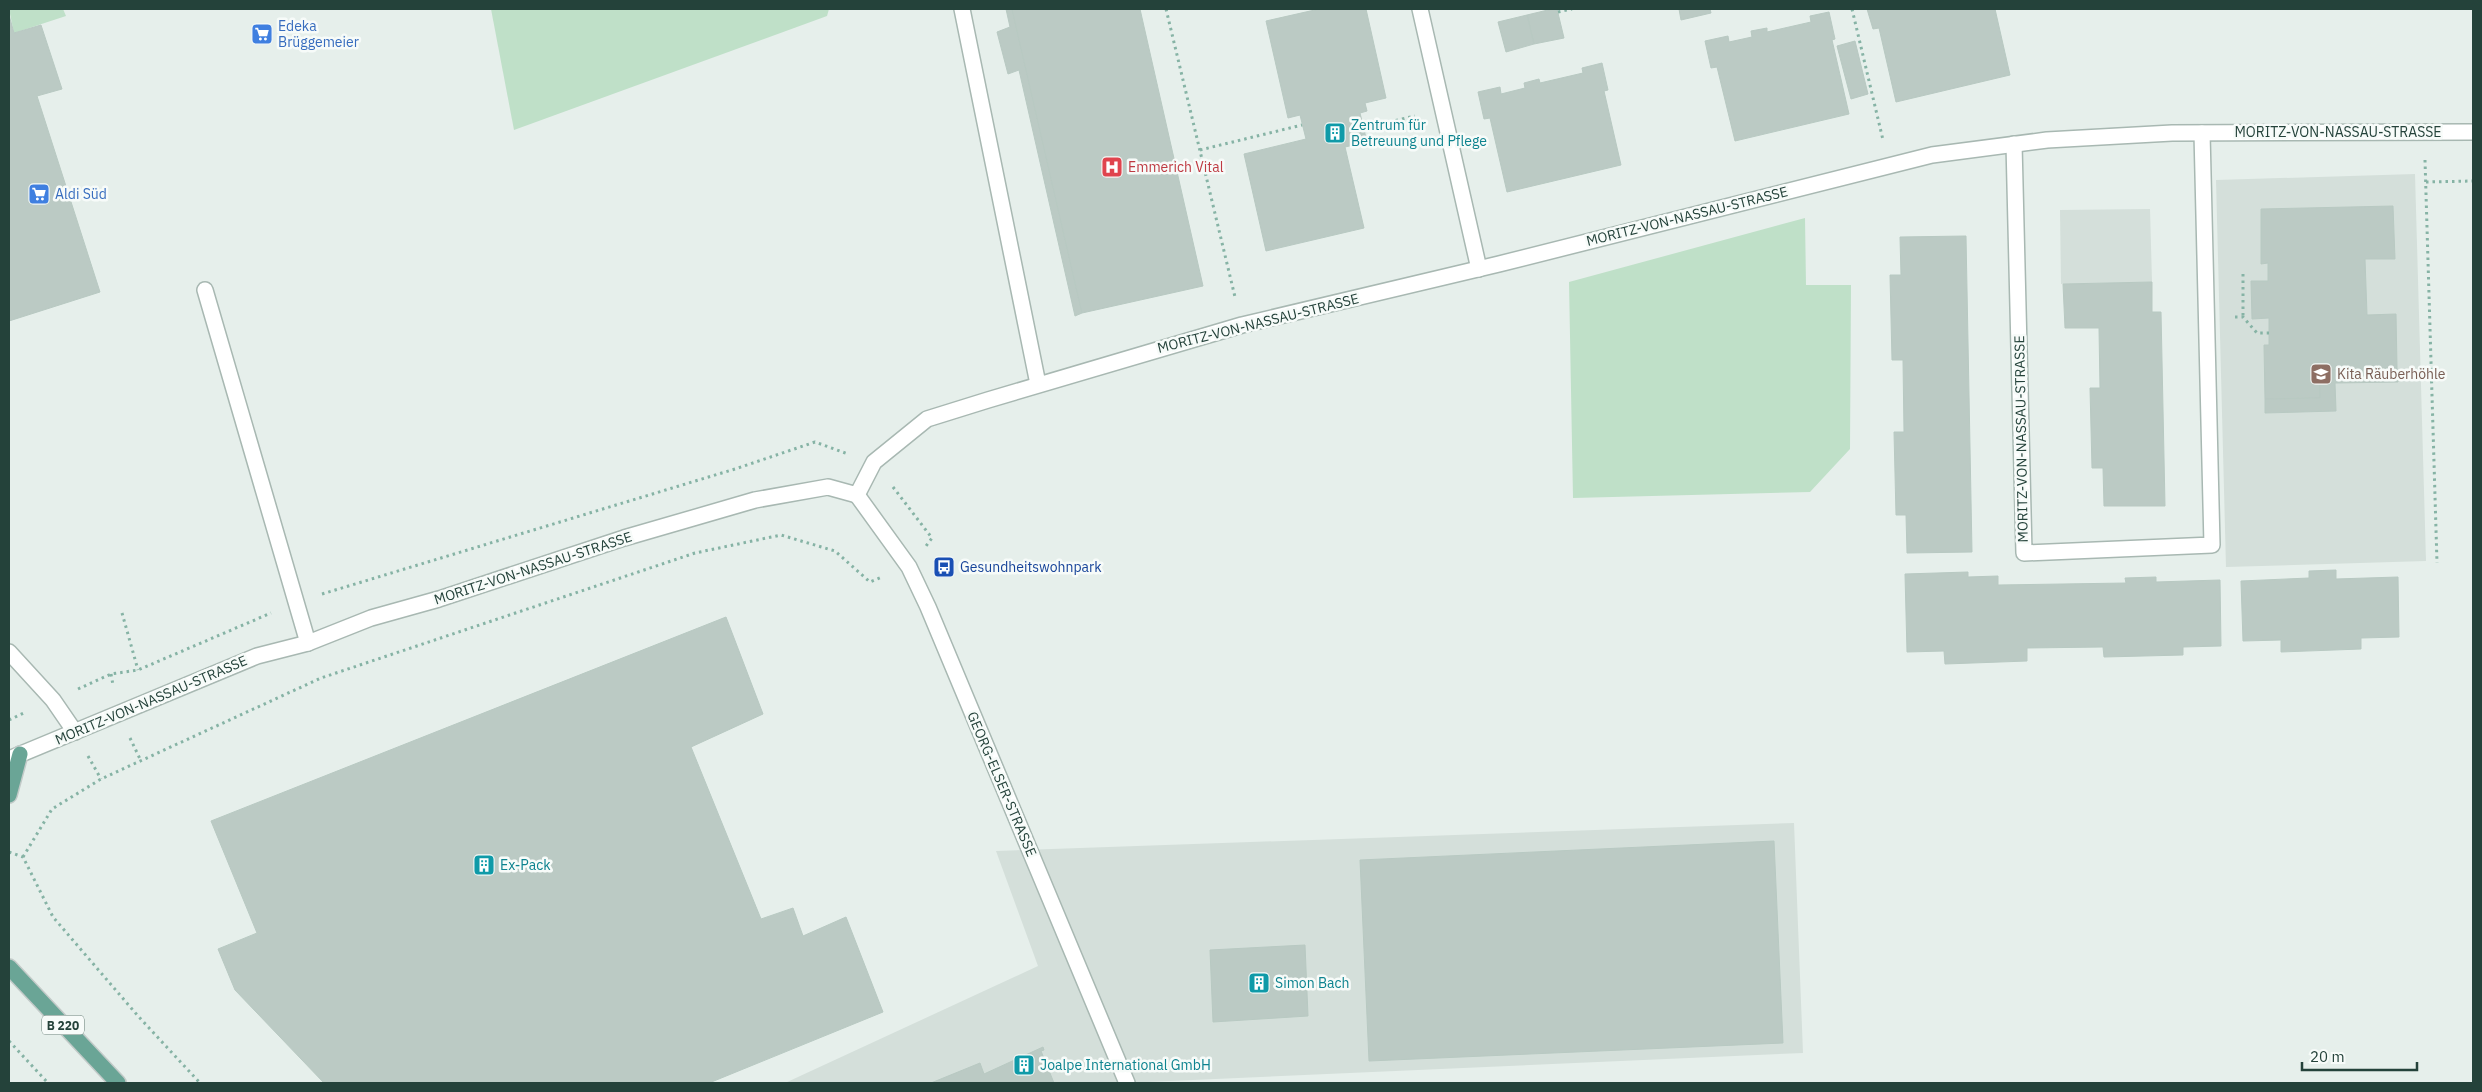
<svg xmlns="http://www.w3.org/2000/svg" width="2482" height="1092" font-family="'IBM Plex Sans',sans-serif">
  <rect width="100%" height="100%" fill="#e6efeb"/>
  <!-- built -->
  <g fill="#d4dfda">
    <path d="M2415,174L2426,561L2226,567L2216,180Z"/>
    <path d="M2150,209L2152,282L2061,284L2060,210Z"/>
    <path d="M1794,823L1803,1053L1125,1083H785L1038,966L996,851Z"/>
  </g>
  <!-- green -->
  <g fill="#bfe0c8">
    <path d="M9,9H63L66,16L14,33Z"/>
    <path d="M491,9H829L827,16L514,130Z"/>
    <path d="M1805,218L1806,285H1851L1850,449L1810,492L1573,498L1569,282Z"/>
  </g>
  <!-- building -->
  <g fill="#bbcac4" stroke="#b8c9c2">
    <path d="M1006,9H1012L1082,313L1075,316L1019,70L1008,74L997,32L1010,27Z"/>
    <path d="M1012,9H1140L1203,286L1082,313Z"/>
    <path d="M1319,9H1366L1386,98L1365,103L1367,111L1360,113L1367,142L1345,147L1364,228L1266,251L1244,154L1306,139L1300,115L1288,118L1266,21Z"/>
    <path d="M1552,9H1557L1564,38L1534,44L1527,15Z"/>
    <path d="M1679,9H1710L1711,13L1681,20Z"/>
    <path d="M1867,9H1995L2010,75L1896,102L1879,28L1873,29Z"/>
    <path d="M1829,12L1835,39L1832,40L1849,114L1735,141L1717,67L1711,68L1705,41L1728,36L1729,42L1752,37L1751,31L1767,28V32L1811,22L1810,16Z"/>
    <path d="M9,15L14,33L41,25L62,89L37,96L100,292L9,321Z"/>
    <path d="M1527,15L1534,44L1506,52L1498,22Z"/>
    <path d="M1855,41L1868,94L1851,99L1837,46Z"/>
    <path d="M1602,63L1608,90L1604,91L1621,165L1507,192L1490,118L1484,119L1478,92L1500,87L1501,94L1525,88L1524,83L1539,79L1540,83L1583,73L1582,68Z"/>
    <path d="M2393,206L2395,259H2365L2367,315L2396,314L2397,368L2319,370L2320,398L2265,399L2264,345H2269V318L2252,319L2251,281H2268V263L2261,264V209Z"/>
    <path d="M1966,236L1972,552L1907,553L1906,515H1896L1894,432H1904L1903,360H1892L1890,275H1901L1900,237Z"/>
    <path d="M2152,282V312H2161L2165,506H2104L2103,468H2092L2090,388H2100L2099,328H2065L2063,284Z"/>
    <path d="M2397,368L2398,382L2335,383L2336,411L2265,413V399L2320,398L2319,370Z"/>
    <path d="M2336,570V579L2398,577L2399,637L2361,638V649L2281,652V640L2243,641L2241,581L2309,578V571Z"/>
    <path d="M1968,572V577L1998,576V585L2126,583L2125,578L2156,577V582L2220,580L2221,646L2183,647V655L2104,657L2103,647L2027,648V661L1945,664L1944,651L1907,652L1905,574Z"/>
    <path d="M726,617L763,714L691,747L761,919L793,908L803,936L846,917L883,1012L709,1083H324L235,990L218,949L257,933L211,821Z"/>
    <path d="M1774,841L1783,1043L1369,1061L1360,860Z"/>
    <path d="M1305,945L1308,1016L1213,1022L1210,950Z"/>
    <path d="M1043,1047L1044,1050L1041,1051L1054,1083H931L980,1063L984,1074Z"/>
  </g>
  <g fill="none" stroke-linecap="round" stroke-linejoin="round">
    <!-- minor casing -->
    <g stroke="#a8b8b2" stroke-width="18">
      <g id="minor">
        <path d="M962,9L1038,384"/>
        <path d="M1420,9L1479,269"/>
        <path d="M2014,144L2024,553L2212,545L2202,133"/>
        <path d="M205,290L308,643"/>
        <path d="M857,495L874,462L927,419L988,400L1242,325L1499,264L1932,155L2047,140L2172,133L2473,132"/>
        <path d="M857,495L909,567L928,607L1127,1083"/>
        <path d="M9,652L53,700L75,732"/>
        <path d="M9,759L257,656L308,643L371,618L439,599L624,538L755,500L828,487L857,495"/>
      </g>
    </g>
    <!-- major casing -->
    <g stroke="#c2cac8" stroke-width="18">
      <g id="major">
        <path d="M9,795L20,754"/>
        <path d="M9,967L118,1083"/>
      </g>
    </g>
    <!-- path -->
    <g stroke="#86b3a5" stroke-width="3" stroke-dasharray="2.5 4" stroke-linecap="butt">
      <path d="M1166,9L1235,297"/>
      <path d="M1852,9L1883,140"/>
      <path d="M1558,12L1572,9"/>
      <path d="M1364,128L1415,116"/>
      <path d="M1200,150L1302,125"/>
      <path d="M2425,160L2437,563"/>
      <path d="M2426,182L2473,181"/>
      <path d="M2243,274V317"/>
      <path d="M2235,317H2243L2257,333H2269"/>
      <path d="M893,487L932,538L926,546"/>
      <path d="M322,594L735,469L815,442L848,454"/>
      <path d="M122,613L138,670"/>
      <path d="M111,674L113,685"/>
      <path d="M78,689L111,674L138,670L271,613"/>
      <path d="M9,720L26,712"/>
      <path d="M130,738L141,761"/>
      <path d="M88,756L101,779"/>
      <path d="M9,852L23,857L53,917L138,1016L200,1083"/>
      <path d="M23,857L52,809L101,779L321,678L695,553L781,535L835,551L870,582L882,577"/>
      <path d="M9,1041L48,1083"/>
    </g>
    <!-- minor -->
    <use href="#minor" stroke="#fff" stroke-width="15"/>
    <!-- major -->
    <use href="#major" stroke="#6aa596" stroke-width="15"/>
  </g>
  <!-- icons -->
  <defs>
    <g id="supermarket-square" transform="scale(1.125)"><rect x="-9" y="-9" width="18" height="18" rx="4" fill="#3f7fe0" stroke="#f7fbf9"/><path d="M-6-5.5h2.5l.6 2H6L4.5 2H-2.5L-4.4-4H-6ZM-1.5 3.2a1.3 1.3 0 1 0 .1 0ZM3 3.2a1.3 1.3 0 1 0 .1 0Z" fill="#fff"/></g>
    <g id="building-square" transform="scale(1.125)"><rect x="-9" y="-9" width="18" height="18" rx="4" fill="#0f9aa8" stroke="#f7fbf9"/><path d="M-4-6H4V6H1V3H-1V6H-4ZM-2.5-4.3h1.7v1.8h-1.7ZM.8-4.3h1.7v1.8H.8ZM-2.5-1h1.7V.8h-1.7ZM.8-1h1.7V.8H.8Z" fill="#fff"/></g>
    <g id="hospital-square" transform="scale(1.125)"><rect x="-9" y="-9" width="18" height="18" rx="4" fill="#e0444e" stroke="#f7fbf9"/><path d="M-5-5h3v3.5h4V-5h3V5h-3V1.5h-4V5h-3Z" fill="#fff"/></g>
    <g id="school-square" transform="scale(1.125)"><rect x="-9" y="-9" width="18" height="18" rx="4" fill="#8d6e63" stroke="#f7fbf9"/><path d="M0-5L7-2L0 1L-7-2ZM-4 1L0 2.5L4 1V4Q0 6-4 4Z" fill="#fff"/></g>
    <g id="bus-square" transform="scale(1.125)"><rect x="-9" y="-9" width="18" height="18" rx="4" fill="#1a4fb4" stroke="#f7fbf9"/><path d="M-5-6H5V4H4V6H2V4H-2V6H-4V4H-5ZM-3.5-4V0h7V-4ZM-3.5 1.2v1.5H-2V1.2ZM2 1.2v1.5H3.5V1.2Z" fill="#fff"/></g>
  </defs>
  <g fill-rule="evenodd">
    <use href="#supermarket-square" x="262" y="34"/>
    <use href="#building-square" x="1335" y="133"/>
    <use href="#hospital-square" x="1112" y="167"/>
    <use href="#supermarket-square" x="39" y="194"/>
    <use href="#school-square" x="2321" y="374"/>
    <use href="#bus-square" x="944" y="567"/>
    <use href="#building-square" x="484" y="865"/>
    <use href="#building-square" x="1259" y="983"/>
    <use href="#building-square" x="1024" y="1065"/>
  </g>
  <g text-anchor="middle" dominant-baseline="central" stroke-width="5" stroke-linejoin="round" paint-order="stroke">
    <!-- shield labels -->
    <rect fill="#f7fbf9" stroke="#637a73" stroke-width="1" x="42" y="1015.5" width="42" height="19" rx="4"/>
    <g font-size="12" font-weight="bold" fill="#24423a">
      <text x="63" y="1025">B 220</text>
    </g>
    <!-- shop labels -->
    <g font-size="14" fill="#366cbe" stroke="#f7fbf9" text-anchor="start">
      <text x="278" y="26">Edeka<tspan x="278" dy="16">Brüggemeier</tspan></text>
      <text x="55" y="194">Aldi Süd</text>
    </g>
    <!-- culture labels -->
    <g font-size="14" fill="#0d838f" stroke="#f7fbf9" text-anchor="start">
      <text x="1351" y="125">Zentrum für<tspan x="1351" dy="16">Betreuung und Pflege</tspan></text>
      <text x="500" y="865">Ex-Pack</text>
      <text x="1275" y="983">Simon Bach</text>
      <text x="1040" y="1065">Joalpe International GmbH</text>
    </g>
    <!-- street labels -->
    <g font-size="14" fill="#24423a" stroke="#f7fbf9">
      <text x="2338" y="132">MORITZ-VON-NASSAU-STRASSE</text>
      <text transform="translate(1687 216) rotate(-14)">MORITZ-VON-NASSAU-STRASSE</text>
      <text transform="translate(1258 323) rotate(-14)">MORITZ-VON-NASSAU-STRASSE</text>
      <text transform="translate(2021 439) rotate(-91)">MORITZ-VON-NASSAU-STRASSE</text>
      <text transform="translate(533 568) rotate(-18)">MORITZ-VON-NASSAU-STRASSE</text>
      <text transform="translate(151 700) rotate(-23)">MORITZ-VON-NASSAU-STRASSE</text>
      <text transform="translate(1002 784) rotate(67)">GEORG-ELSER-STRASSE</text>
    </g>
    <!-- health labels -->
    <g font-size="14" fill="#be3a42" stroke="#f7fbf9" text-anchor="start">
      <text x="1128" y="167">Emmerich Vital</text>
    </g>
    <!-- education labels -->
    <g font-size="14" fill="#785e54" stroke="#f7fbf9" text-anchor="start">
      <text x="2337" y="374">Kita Räuberhöhle</text>
    </g>
    <!-- transit labels -->
    <g font-size="14" fill="#164399" stroke="#f7fbf9" text-anchor="start">
      <text x="960" y="567">Gesundheitswohnpark</text>
    </g>
  </g>
  <!-- border -->
  <rect width="2482" height="1092" fill="none" stroke="#24423a" stroke-width="20"/>
  <!-- scale -->
  <path d="M2302 1062v8h115v-8" fill="none" stroke="#24423a" stroke-width="2.5"/>
  <text x="2310" y="1062" font-size="15" fill="#24423a" stroke="#f7fbf9" stroke-width="4" paint-order="stroke">20 m</text>
</svg>
